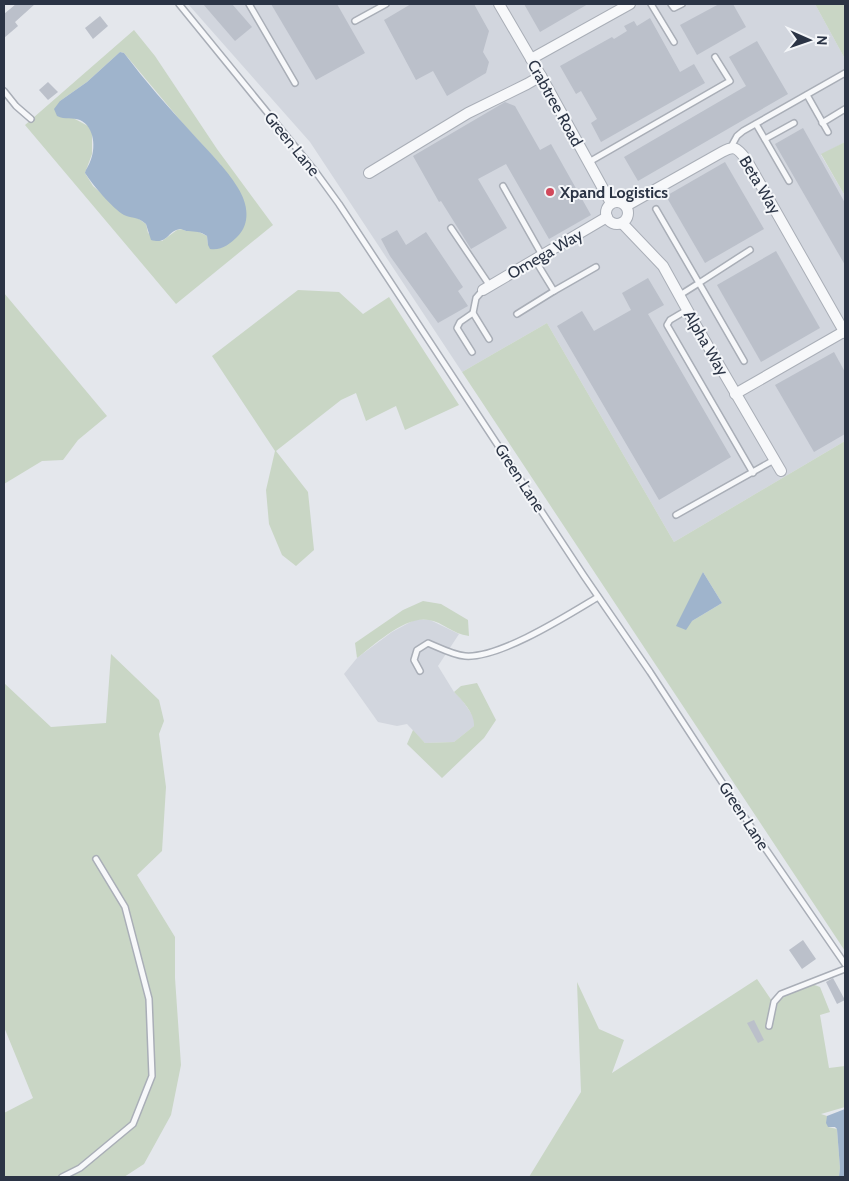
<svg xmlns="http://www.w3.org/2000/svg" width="849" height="1181" font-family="Cabin,sans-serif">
  <rect width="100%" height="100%" fill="#e4e7ec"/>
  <!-- built -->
  <g fill="#d2d6de">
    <path d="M188,4H815L845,59V142L821,155L845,196V441L674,542L547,323L462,372L310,142Z"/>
    <path d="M416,619L430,620L459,634L438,666L454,692L462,700L475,719L474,726L454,742L425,743L407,724L397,726L378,722L344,674L357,658L392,632Z"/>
  </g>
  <!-- green -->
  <g fill="#c9d6c5" fill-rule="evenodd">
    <path d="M815,4H845V59Z"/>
    <path d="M134,30L155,56L217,149L273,225L176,304L25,125ZM120,52L124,53L185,126L221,165L208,245L207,236L197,231H186L182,229L177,230L162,241L148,233L146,224L136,217L126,215L93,186L85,173L92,154V132L88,126L75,119L60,101L87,82Z"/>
    <path d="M845,142V196L821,154Z"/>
    <path d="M298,290L339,292L363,314L389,297L459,405L405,430L396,406L366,421L356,393L341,400L276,451L308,492L314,550L296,566L282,555L269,524L266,490L275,451L212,356Z"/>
    <path d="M4,293L107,416L78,440L63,460L42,461L4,484Z"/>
    <path d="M547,323L674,542L845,441V951L462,372ZM703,572L722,603L692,621Z"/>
    <path d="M423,601L441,604L468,620L469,636C452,634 443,622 429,620C406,615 374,645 357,658L355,643L403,610Z"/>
    <path d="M111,654L159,700L164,721L159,734L166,787L162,851L137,875L175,937V978L181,1065L171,1115L144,1164L124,1177H4V1113L33,1098L4,1027V683L51,727L106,723Z"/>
    <path d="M477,683L496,720L484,738L442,778L407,744L413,730L425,743L454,742L474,726C475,714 463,701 454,692L461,686Z"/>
    <path d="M757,979L772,1001L812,984L820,987L830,1012L820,1015L829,1068L845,1066V1107L821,1114L827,1116L828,1127L837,1129L840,1168L839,1177H529L581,1092L577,982L599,1029L624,1040L612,1073Z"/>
  </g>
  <!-- water -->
  <g fill="#9fb4cc">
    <path d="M120,52L124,53C145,81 168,107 191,132C207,150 226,168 238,188C248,204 251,224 237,237C230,244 221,251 210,249L208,245L207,236C200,231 196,232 188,231C184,231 183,229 180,229C167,231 168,245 151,240L146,224C137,216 133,219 124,215C112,208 93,185 85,173C86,169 88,167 90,162C96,149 95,127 80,120C73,117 65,120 57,116L54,109L60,101L87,82Z"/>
    <path d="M703,572L722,603L692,621L686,630L676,626Z"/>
    <path d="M845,1109V1177H839L840,1168L837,1129L835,1127H828L826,1123L827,1116Z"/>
  </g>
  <!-- building -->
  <g fill="#bbc0ca">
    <path d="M16,4H35L15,22L18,26L4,38V14Z"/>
    <path d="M203,4H232L252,27L235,41Z"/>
    <path d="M271,4H337L365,53L316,80Z"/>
    <path d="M411,4H474L489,31L483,52L489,62L486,73L447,96L433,71L416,80L384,20Z"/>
    <path d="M524,4H588L540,32Z"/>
    <path d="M719,4H733L746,27L697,55L680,25Z"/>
    <path d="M100,16L108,26L93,39L85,28Z"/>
    <path d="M650,18L680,72L694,64L705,83L601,142L591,123L597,119L581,91L576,94L560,66L612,37L614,39L627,31L624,26L634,21L637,26Z"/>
    <path d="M757,41L788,94L638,181L624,157L746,86L729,57Z"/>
    <path d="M48,82L58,92L48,100L39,90Z"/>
    <path d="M505,102L515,106L540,150L551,144L591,215L549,239L506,164L478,179L507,228L471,249L441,201L439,202L413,156Z"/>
    <path d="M803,128L845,203V265L775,144Z"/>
    <path d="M725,162L764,229L705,263L666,196Z"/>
    <path d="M397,230L406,245L426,232L463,287L458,291L468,306L438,323L390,256L381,239Z"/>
    <path d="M776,251L820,328L761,362L717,285Z"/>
    <path d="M648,278L664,305L648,314L731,457L659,500L557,326L582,311L594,331L631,310L622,293Z"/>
    <path d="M834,352L845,372V434L814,452L775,385Z"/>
    <path d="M803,940L816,959L802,969L789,950Z"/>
    <path d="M833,978L845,1000L837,1004L826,982Z"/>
    <path d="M754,1020L764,1040L758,1043L747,1023Z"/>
  </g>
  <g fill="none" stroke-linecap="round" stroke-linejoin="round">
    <!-- service casing -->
    <g stroke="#a9aeb7" stroke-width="8">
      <g id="service">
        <path d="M179,4L315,171L339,204L584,576L650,672L765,848L845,964"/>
        <path d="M249,4L295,83"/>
        <path d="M651,4L674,42"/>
        <path d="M671,4L674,8L682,4"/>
        <path d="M355,21L386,4"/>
        <path d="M4,91L16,106L31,119"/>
        <path d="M807,95L828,132"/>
        <path d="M822,123L845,109"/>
        <path d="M756,124L789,181"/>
        <path d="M765,139L794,123"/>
        <path d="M731,147L737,136L743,131L845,73"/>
        <path d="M589,162L730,81L715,57"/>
        <path d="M503,186L542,255"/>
        <path d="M656,209L699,283L680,295"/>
        <path d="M451,228L490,286"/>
        <path d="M535,260L554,291L596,267"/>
        <path d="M483,290L476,298L473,313L489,339"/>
        <path d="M687,310L670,320L667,325L753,473"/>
        <path d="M517,314L554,291"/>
        <path d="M472,352L457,328L460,322L473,313"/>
        <path d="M744,361L699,283L750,250"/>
        <path d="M676,515L774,460"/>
        <path d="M420,671L414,660L417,650L428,643C440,648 453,655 465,656C499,659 568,615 598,597"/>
        <path d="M769,1026L774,1002L781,994L845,969"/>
        <path d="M62,1177L80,1168L133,1124L152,1076L149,999L125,907L96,859"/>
      </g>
    </g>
    <!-- minor casing -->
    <g stroke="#a9aeb7" stroke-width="12">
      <g id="minor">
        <path d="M499,4L541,76L611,203"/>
        <path d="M531,59L630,4"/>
        <path d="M369,173L468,113L527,84L541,76"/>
        <circle cx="617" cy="213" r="11"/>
        <path d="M626,206L722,152C735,145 737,148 746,159L845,333"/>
        <path d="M622,223L663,266L694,322L781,471"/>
        <path d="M483,290L607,217"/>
        <path d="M735,394L845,331"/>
      </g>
    </g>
    <!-- service -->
    <use href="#service" stroke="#f7f8fa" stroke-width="5"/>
    <!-- minor -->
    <use href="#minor" stroke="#f7f8fa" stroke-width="10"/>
  </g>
  <!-- markers -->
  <circle fill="#d1495b" stroke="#f4f6f9" stroke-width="2" cx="550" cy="192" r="5"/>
  <g text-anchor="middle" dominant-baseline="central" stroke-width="4" stroke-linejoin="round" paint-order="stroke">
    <!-- street labels -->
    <g font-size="16" fill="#2b3445" stroke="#f4f6f9">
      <text transform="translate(555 103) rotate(61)">Crabtree Road</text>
      <text transform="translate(292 144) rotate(51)">Green Lane</text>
      <text transform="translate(760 185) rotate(59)">Beta Way</text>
      <text transform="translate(545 254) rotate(-30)">Omega Way</text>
      <text transform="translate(706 343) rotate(60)">Alpha Way</text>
      <text transform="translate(520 478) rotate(57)">Green Lane</text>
      <text transform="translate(744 816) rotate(57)">Green Lane</text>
    </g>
    <!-- poi labels -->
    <g font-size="16" font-weight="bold" fill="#2b3445" stroke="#f4f6f9" text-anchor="start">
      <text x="560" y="192">Xpand Logistics</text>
    </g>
  </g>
  <!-- border -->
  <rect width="849" height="1181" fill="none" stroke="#2b3445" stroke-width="10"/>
  <!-- north arrow -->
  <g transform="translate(809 40) rotate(92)" stroke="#f4f6f9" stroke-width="4" paint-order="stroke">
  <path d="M0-4L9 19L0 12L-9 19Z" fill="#2b3445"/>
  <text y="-8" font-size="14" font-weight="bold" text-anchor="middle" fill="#2b3445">N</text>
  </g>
</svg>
